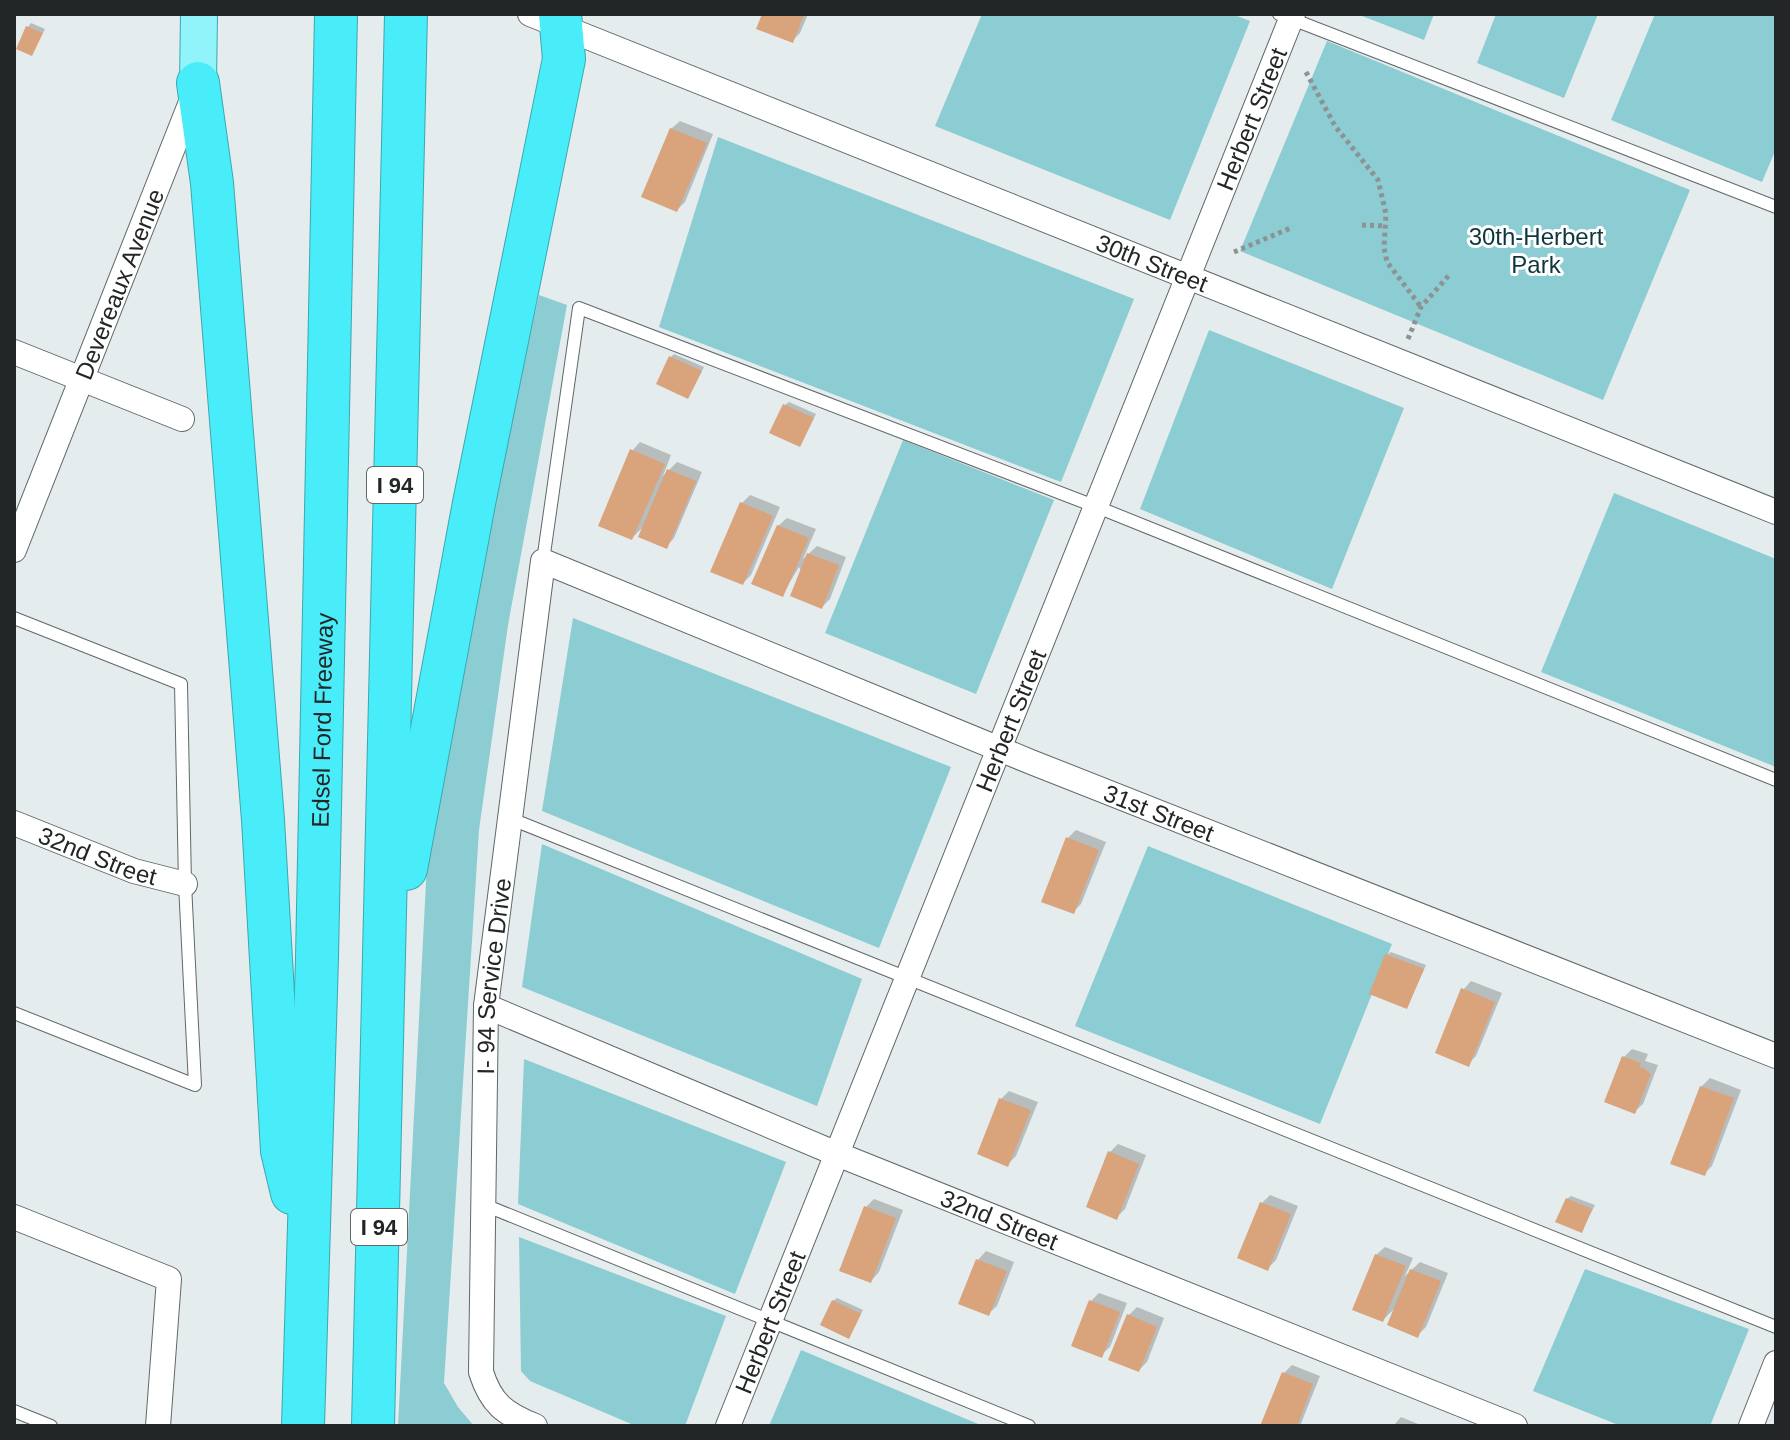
<svg xmlns="http://www.w3.org/2000/svg" width="1790" height="1440" font-family="Helvetica,sans-serif">
  <rect width="100%" height="100%" fill="#e5eced"/>
  <!-- green -->
  <g fill="#8bcdd2">
    <path d="M982,14H1232L1250,21L1170,220L935,126Z"/>
    <path d="M1357,14H1434L1424,40Z"/>
    <path d="M1496,14H1598L1564,98L1477,63Z"/>
    <path d="M1655,14H1776V149L1762,182L1611,120Z"/>
    <path d="M1327,41L1690,190L1603,400L1240,251Z"/>
    <path d="M718,137L1134,299L1061,482L659,327Z"/>
    <path d="M539,295L567,305L508,625L479,830L444,1383L458,1407L474,1426H398L427,863L468,613Z"/>
    <path d="M1209,330L1404,408L1332,589L1140,509Z"/>
    <path d="M903,440L1054,500L976,694L825,633Z"/>
    <path d="M1614,493L1776,559V767L1541,672Z"/>
    <path d="M573,618L951,767L879,948L542,811Z"/>
    <path d="M542,844L862,979L817,1106L522,987Z"/>
    <path d="M1148,846L1392,944L1320,1124L1075,1026Z"/>
    <path d="M524,1059L786,1162L735,1294L518,1204Z"/>
    <path d="M519,1237L726,1316L685,1426H636L530,1381L521,1371Z"/>
    <path d="M1585,1269L1749,1329L1710,1426H1621L1533,1391Z"/>
    <path d="M801,1350L983,1426H769Z"/>
  </g>
  <!-- shadow -->
  <g fill="#0003">
    <path d="M764,14H808L800,33L792,41Z"/>
    <path d="M31,23L45,29L32,53L28,27Z"/>
    <path d="M680,121L713,134L685,202L677,210L671,129Z"/>
    <path d="M674,354L704,367L688,397L671,357Z"/>
    <path d="M789,402L816,414L800,445L785,405Z"/>
    <path d="M640,442L671,455L663,476L677,462L702,472L674,538L666,547L646,524L632,538V451Z"/>
    <path d="M750,495L780,507L751,575L743,583L742,503Z"/>
    <path d="M787,518L816,529L803,559L817,546L846,557L830,599L822,607L799,567L782,595L778,526Z"/>
    <path d="M1076,830L1106,842L1081,904L1073,912L1068,838Z"/>
    <path d="M1391,952L1426,965L1407,1007L1387,955Z"/>
    <path d="M1471,981L1502,993L1476,1056L1468,1064L1463,990Z"/>
    <path d="M1632,1049L1648,1054L1645,1061L1658,1065L1643,1104L1634,1112L1606,1101L1624,1057Z"/>
    <path d="M1710,1078L1741,1090L1712,1166L1704,1174L1701,1087Z"/>
    <path d="M1009,1091L1038,1102L1016,1156L1008,1164L1001,1099Z"/>
    <path d="M1118,1144L1146,1155L1125,1209L1116,1218L1110,1152Z"/>
    <path d="M1270,1195L1298,1206L1276,1260L1268,1268L1262,1203Z"/>
    <path d="M1571,1196L1595,1205L1582,1231L1567,1199Z"/>
    <path d="M874,1199L903,1210L879,1272L871,1281L866,1207Z"/>
    <path d="M1385,1247L1413,1258L1405,1276L1420,1262L1448,1273L1426,1327L1418,1335L1398,1305L1383,1320L1376,1255Z"/>
    <path d="M986,1251L1014,1262L997,1306L988,1314L961,1303L978,1260Z"/>
    <path d="M1099,1293L1127,1303L1110,1347L1101,1355L1091,1301Z"/>
    <path d="M837,1298L863,1310L849,1336L833,1301Z"/>
    <path d="M1137,1307L1164,1318L1147,1362L1139,1370L1128,1316Z"/>
    <path d="M1292,1365L1320,1376L1300,1426H1262L1284,1373Z"/>
    <path d="M1401,1417L1423,1426H1393Z"/>
  </g>
  <!-- building -->
  <g fill="#d9a37c">
    <path d="M762,14H804L793,43L756,29Z"/>
    <path d="M26,26L43,33L32,56L16,49Z"/>
    <path d="M670,128L707,143L677,212L641,197Z"/>
    <path d="M669,356L702,371L688,399L656,384Z"/>
    <path d="M783,404L814,418L800,447L769,433Z"/>
    <path d="M630,449L665,464L632,540L598,526Z"/>
    <path d="M667,469L696,481L667,549L638,537Z"/>
    <path d="M740,502L773,516L743,585L710,572Z"/>
    <path d="M777,525L809,538L783,597L751,584Z"/>
    <path d="M807,553L839,565L822,609L790,596Z"/>
    <path d="M1066,837L1099,850L1074,914L1041,902Z"/>
    <path d="M1385,954L1424,969L1407,1009L1369,994Z"/>
    <path d="M1461,988L1495,1002L1469,1067L1435,1053Z"/>
    <path d="M1622,1056L1641,1063L1639,1069L1642,1067L1651,1074L1635,1114L1604,1102Z"/>
    <path d="M1700,1086L1734,1098L1705,1176L1670,1164Z"/>
    <path d="M999,1098L1031,1110L1008,1167L977,1154Z"/>
    <path d="M1108,1151L1139,1164L1117,1220L1086,1207Z"/>
    <path d="M1566,1198L1592,1209L1582,1233L1555,1222Z"/>
    <path d="M1260,1202L1291,1214L1268,1271L1237,1258Z"/>
    <path d="M864,1206L896,1218L871,1283L839,1271Z"/>
    <path d="M1375,1254L1406,1266L1383,1322L1352,1310Z"/>
    <path d="M976,1259L1007,1271L989,1316L958,1304Z"/>
    <path d="M1410,1269L1441,1281L1418,1338L1387,1325Z"/>
    <path d="M832,1300L861,1314L849,1339L820,1325Z"/>
    <path d="M1089,1300L1120,1312L1102,1358L1071,1346Z"/>
    <path d="M1127,1314L1157,1327L1139,1372L1108,1360Z"/>
    <path d="M1282,1372L1313,1384L1297,1426H1260Z"/>
  </g>
  <g fill="none" stroke-linecap="round" stroke-linejoin="round">
    <!-- lane casing -->
    <g stroke="#616768" stroke-width="14">
      <g id="lane">
        <path d="M1279,14L1776,207"/>
        <path d="M543,561L579,308L1097,507L1776,780"/>
        <path d="M14,618L181,684L185,884L195,1085L14,1013"/>
        <path d="M509,818L1776,1327"/>
        <path d="M482,1204L1029,1426"/>
        <path d="M14,1411L51,1426"/>
      </g>
    </g>
    <!-- street casing -->
    <g stroke="#616768" stroke-width="26">
      <g id="street">
        <path id="s1" d="M530,14L1776,512"/>
        <path d="M14,352L182,419"/>
        <path id="s2" d="M14,550L193,97"/>
        <path id="s3" d="M14,823L134,871L185,884"/>
        <path id="s4" d="M486,1006L837,1154L1515,1426"/>
        <path d="M14,1217L169,1279L158,1426"/>
        <path id="s5" d="M535,1426C505,1414 491,1404 481,1372L486,1006L543,561L1031,762L1776,1056"/>
        <path id="s6" d="M728,1426L1293,14"/>
        <path d="M1751,1426L1776,1363"/>
      </g>
    </g>
    <!-- primary casing -->
    <g stroke="#3ca7af" stroke-width="38">
      <path id="primary" d="M198,83L199,14"/>
    </g>
    <!-- highway casing -->
    <g stroke="#3ca7af" stroke-width="44">
      <g id="highway">
        <path d="M198,83L212,183L263,820L282,1151L292,1193"/>
        <path d="M406,869L474,503L564,59L560,14"/>
        <path id="s7" d="M303,1426L317,958L336,14"/>
        <path d="M373,1426L406,14"/>
      </g>
    </g>
    <!-- path -->
    <g stroke="#8d9393" stroke-width="5" stroke-dasharray="4 4" stroke-linecap="butt">
      <path d="M1306,72L1335,126L1378,180L1386,214L1384,248L1387,262L1421,307"/>
      <path d="M1362,225L1385,226"/>
      <path d="M1234,252L1293,227"/>
      <path d="M1408,339L1421,307L1451,273"/>
    </g>
    <!-- lane -->
    <use href="#lane" stroke="#fff" stroke-width="12"/>
    <!-- street -->
    <use href="#street" stroke="#fff" stroke-width="24"/>
    <!-- primary -->
    <use href="#primary" stroke="#92f4fb" stroke-width="36"/>
    <!-- highway -->
    <use href="#highway" stroke="#49edf9" stroke-width="42"/>
  </g>
  <g text-anchor="middle" dominant-baseline="central" stroke-width="6" stroke-linejoin="round" paint-order="stroke">
    <!-- shield labels -->
    <g fill="#fff" stroke="#656767" stroke-width="2">
      <rect x="367" y="467" width="56" height="36" rx="6"/>
      <rect x="351" y="1209" width="56" height="36" rx="6"/>
    </g>
    <g font-size="22" font-weight="bold" fill="#232626">
      <text x="395" y="485">I 94</text>
      <text x="379" y="1227">I 94</text>
    </g>
    <!-- street labels -->
    <g font-size="24" fill="#232626" stroke="#fff">
      <text stroke="none"><textPath href="#s6" startOffset="1408">Herbert Street</textPath></text>
      <text stroke="none"><textPath href="#s1" startOffset="670">30th Street</textPath></text>
      <text stroke="none"><textPath href="#s2" startOffset="286">Devereaux Avenue</textPath></text>
      <text stroke="none"><textPath href="#s7" startOffset="706">Edsel Ford Freeway</textPath></text>
      <text stroke="none"><textPath href="#s6" startOffset="760">Herbert Street</textPath></text>
      <text stroke="none"><textPath href="#s5" startOffset="1560">31st Street</textPath></text>
      <text stroke="none"><textPath href="#s3" startOffset="90">32nd Street</textPath></text>
      <text stroke="none"><textPath href="#s5" startOffset="476">I- 94 Service Drive</textPath></text>
      <text stroke="none"><textPath href="#s4" startOffset="556">32nd Street</textPath></text>
      <text stroke="none"><textPath href="#s6" startOffset="112">Herbert Street</textPath></text>
    </g>
    <!-- park labels -->
    <g font-size="24" fill="#0d373a" stroke="#fff">
      <text x="1536" y="236">30th-Herbert<tspan x="1536" dy="28">Park</tspan></text>
    </g>
  </g>
  <!-- border -->
  <rect width="1790" height="1440" fill="none" stroke="#232626" stroke-width="32"/>
</svg>
